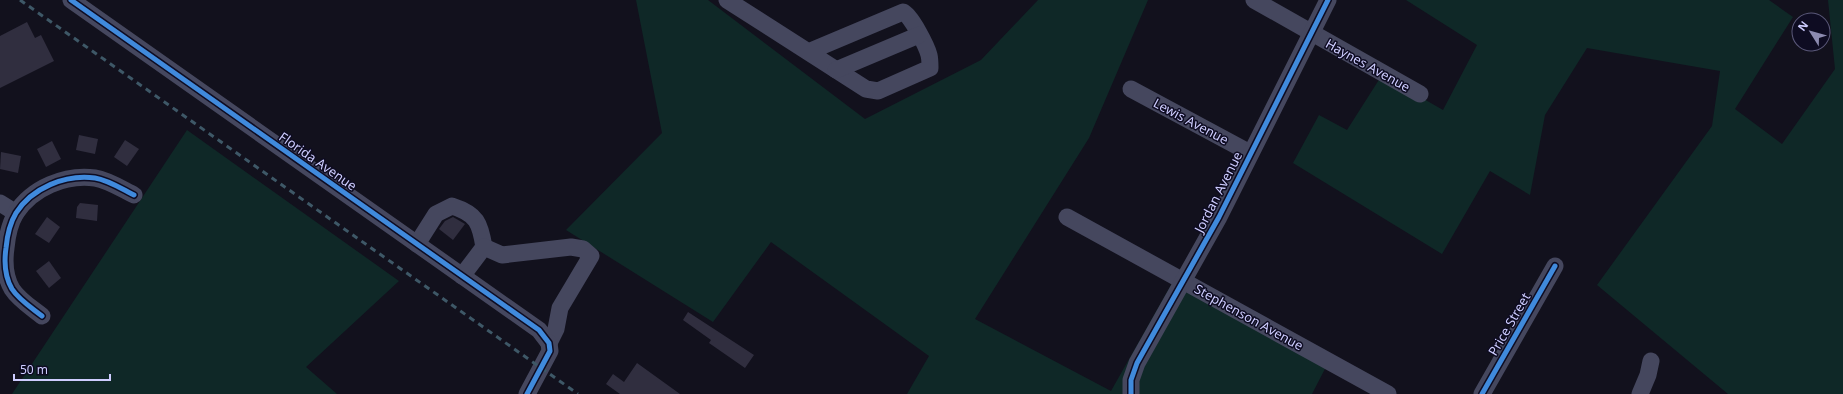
<svg xmlns="http://www.w3.org/2000/svg" width="1843" height="394" font-family="'Noto Sans',sans-serif">
  <rect width="100%" height="100%" fill="#12111d"/>
  <!-- green -->
  <g fill="#0f2827">
    <path d="M636,0H708L865,119L981,60L1038,0H1148L1089,138L975,319L1111,391L1176,276L1328,363L1312,394H907L929,356L771,242L713,322L566,230L662,133Z"/>
    <path d="M1406,0H1769L1793,17L1735,109L1782,144L1835,69L1828,0H1843V394H1728L1597,285L1712,126L1720,71L1587,48L1545,115L1530,195L1490,171L1442,254L1293,163L1319,115L1347,130L1382,75L1443,110L1477,45Z"/>
    <path d="M187,130L399,281L306,367L337,394H12Z"/>
  </g>
  <!-- building -->
  <g fill="#302e3f">
    <path d="M27,22L35,38L41,35L54,61L0,88V36Z"/>
    <path d="M79,135L98,139L95,154L76,150Z"/>
    <path d="M125,140L139,149L127,166L114,157Z"/>
    <path d="M52,141L61,159L46,167L37,149Z"/>
    <path d="M1,152L21,156L18,173L0,169Z"/>
    <path d="M80,203L98,205L97,221L76,218L77,207Z"/>
    <path d="M47,217L60,227L49,243L35,234Z"/>
    <path d="M453,217L465,224L453,240L439,229L445,221Z"/>
    <path d="M49,261L61,278L49,288L36,271Z"/>
    <path d="M688,312L754,355L745,368L709,343L711,340L683,320Z"/>
    <path d="M637,363L680,394H620L606,384L613,374L624,382Z"/>
  </g>
  <g fill="none" stroke-linecap="round" stroke-linejoin="round">
    <!-- minor -->
    <g stroke="#45475e" stroke-width="17">
      <path d="M71,0L539,330L549,343"/>
      <path d="M727,0L866,89L878,91L930,68C930,64 930,59 929,55C927,47 911,15 903,12L808,52"/>
      <path d="M1254,0L1420,94"/>
      <path d="M836,70L919,35"/>
      <path d="M1131,89L1250,153"/>
      <path d="M0,203L16,213"/>
      <path d="M1067,217L1388,394"/>
      <path d="M417,244L436,214L452,206C477,214 480,223 484,247"/>
      <path d="M462,276L484,247L502,255L571,247L583,249L591,256L560,308L556,329L549,343"/>
      <path d="M42,316C32,308 19,300 12,289C5,277 4,262 6,248C7,237 10,223 16,213C32,188 65,174 95,178C108,180 122,189 134,195"/>
      <path d="M527,394L550,351L549,343"/>
      <path d="M1131,394V380L1137,363L1219,217L1328,0"/>
      <path d="M1482,394L1555,266"/>
      <path d="M1640,394L1648,375L1651,361"/>
    </g>
    <!-- rail -->
    <path stroke="#3e5867" stroke-width="3" stroke-dasharray="6 5" stroke-linecap="butt" d="M20,0L578,394"/>
    <!-- cycleway casing -->
    <g stroke="#0e0c22" stroke-width="8">
      <g id="cycleway">
        <path d="M71,0L539,330L549,343L550,351L527,394"/>
        <path d="M42,316C32,308 19,300 12,289C5,277 4,262 6,248C7,237 10,223 16,213C32,188 65,174 95,178C108,180 122,189 134,195"/>
        <path d="M1131,394V380L1137,363L1219,217L1328,0"/>
        <path d="M1482,394L1555,266"/>
      </g>
    </g>
    <!-- cycleway -->
    <use href="#cycleway" stroke="#408adc" stroke-width="5"/>
  </g>
  <g text-anchor="middle" dominant-baseline="central" stroke-width="3" stroke-linejoin="round" paint-order="stroke">
    <!-- street labels -->
    <g font-size="13" fill="#cecdff" stroke="#0e0c22">
      <text transform="translate(1368 65) rotate(29)">Haynes Avenue</text>
      <text transform="translate(1191 121) rotate(28)">Lewis Avenue</text>
      <text transform="translate(318 161) rotate(35)">Florida Avenue</text>
      <text transform="translate(1218 192) rotate(-63)">Jordan Avenue</text>
      <text transform="translate(1249 317) rotate(29)">Stephenson Avenue</text>
      <text transform="translate(1509 324) rotate(-60)">Price Street</text>
    </g>
  </g>
  <!-- north arrow -->
  <g transform="translate(1811 32) rotate(307)"><circle r="19" fill="#0e0c22" stroke="#5b597a"/>
  <path d="M0-3L7 15L0 10L-7 15Z" fill="#8c8bb0"/>
  <text y="-6" font-size="11" font-weight="bold" text-anchor="middle" fill="#cecdff">N</text>
  </g>
  <!-- scale -->
  <path d="M14 374v6h96v-6" fill="none" stroke="#cecdff" stroke-width="2"/>
  <text x="20" y="374" font-size="12" fill="#cecdff" stroke="#0e0c22" stroke-width="3" paint-order="stroke">50 m</text>
</svg>
